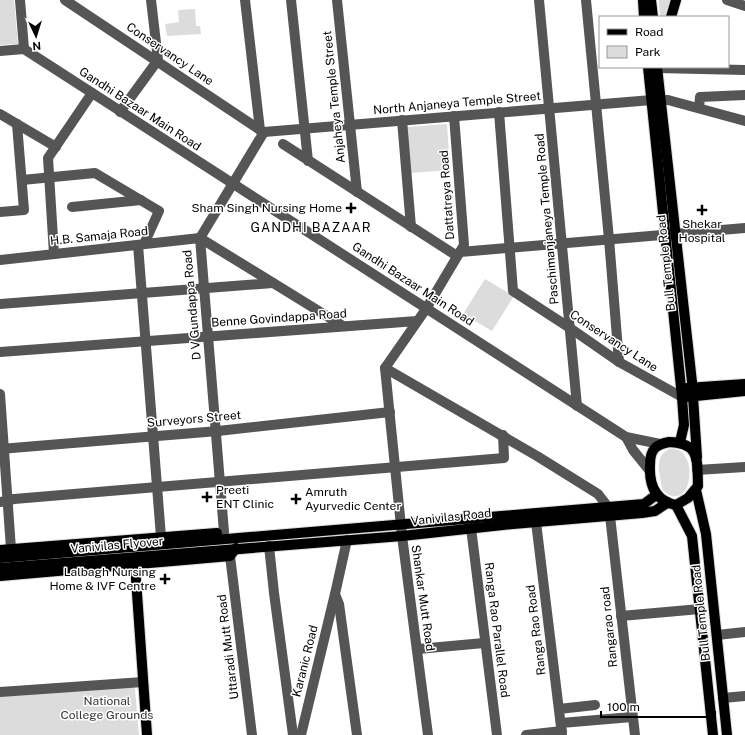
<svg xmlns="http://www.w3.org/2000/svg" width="745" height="735" font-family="'Public Sans',sans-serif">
  <rect width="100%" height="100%" fill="#fff"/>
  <!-- green -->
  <g fill="#dcdcdc">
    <path d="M0,0H14L18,44L0,45Z"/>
    <path d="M659,0H673L666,17H660Z"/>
    <path d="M195,9L196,26H200L201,34L167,36L165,24L179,22L178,10Z"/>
    <path d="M447,124L450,170L410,173L407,127Z"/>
    <path d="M485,279L514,296L492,331L463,314Z"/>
    <path d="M669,449C698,444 695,506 669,495C664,492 661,488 661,482C659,470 655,456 669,449Z"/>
    <path d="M134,678L139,735H0V688Z"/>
  </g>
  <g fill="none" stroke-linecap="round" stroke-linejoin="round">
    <!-- major casing -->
    <g stroke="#dbdbdb" stroke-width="12">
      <g id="major">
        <path d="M643,0L644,17"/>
        <path d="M651,0L653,17"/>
        <path d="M671,17L676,0"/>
        <path d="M648,67L682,397L684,425L680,442"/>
        <path d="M657,67L692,382L697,457"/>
        <path d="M687,388L745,384"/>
        <path d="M686,397L745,391"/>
        <path d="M669,442C701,443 697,461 698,486L688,498L676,505C655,501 649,485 650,465C650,460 651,452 655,448C659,444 664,443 669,442Z"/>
        <path d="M696,490L706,534L727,735"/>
        <path d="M676,505L692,536L713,735"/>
        <path d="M0,550L217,533"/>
        <path d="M0,558L644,504L656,495"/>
        <path d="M135,565L147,735"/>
        <path d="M0,568L402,536L513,524L642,513L655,511L667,503"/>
        <path d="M0,576L230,556L236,548"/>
      </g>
    </g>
    <!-- minor -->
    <g stroke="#555" stroke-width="10">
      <path d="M20,0L24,49"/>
      <path d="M65,0L260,130"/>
      <path d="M245,0L260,130L264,132"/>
      <path d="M291,0L308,161"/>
      <path d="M337,0L357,192"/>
      <path d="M539,0L577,406"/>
      <path d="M586,0L609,239L619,362"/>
      <path d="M727,0L745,6"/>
      <path d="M24,49L626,437L660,444"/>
      <path d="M0,51L24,49"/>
      <path d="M657,68L745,70"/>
      <path d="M699,108L700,97L745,95"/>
      <path d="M120,112L158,60L151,0"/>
      <path d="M499,112L513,291L570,328L619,362L682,397"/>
      <path d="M0,114L56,147"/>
      <path d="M402,120L411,227"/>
      <path d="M264,132L652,100H668L745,121"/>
      <path d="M283,144L457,256"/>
      <path d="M22,180L95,173L159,211L144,244"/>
      <path d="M72,207L141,200"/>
      <path d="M0,212L24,210L17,124"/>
      <path d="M200,238L343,326"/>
      <path d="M138,245L161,537"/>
      <path d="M460,252L745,228"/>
      <path d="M54,254L48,158L92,93"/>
      <path d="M0,260L200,238"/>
      <path d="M0,304L273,283"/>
      <path d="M0,352L417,321"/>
      <path d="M385,368L537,456L598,494L608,507"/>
      <path d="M0,394L11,549"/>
      <path d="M626,437L633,450L650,471"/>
      <path d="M0,449L218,431L390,412"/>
      <path d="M697,470L745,467"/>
      <path d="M0,502L14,499L504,458L503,435"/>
      <path d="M610,516L635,735"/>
      <path d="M536,522L562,735"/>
      <path d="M471,528L497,735"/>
      <path d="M224,532L200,238L264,132"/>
      <path d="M347,540L335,594L339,604L357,735"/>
      <path d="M269,546L274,593L293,735"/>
      <path d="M230,556L252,735"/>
      <path d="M621,616L700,609"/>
      <path d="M717,635L745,632"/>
      <path d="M418,649L484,643"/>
      <path d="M0,692L143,682"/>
      <path d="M723,698L745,696"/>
      <path d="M559,709L595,705"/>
      <path d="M561,723L632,717"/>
      <path d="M301,735L335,594"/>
      <path d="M428,735L402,536L385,368L426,309L464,245L454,116"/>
      <path d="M526,735L562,731"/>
    </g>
    <!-- major -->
    <use href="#major" stroke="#000" stroke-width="10"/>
  </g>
  <!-- markers -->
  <g fill="#000" stroke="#fff" stroke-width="1.5">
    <path d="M349 202h4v4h4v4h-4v4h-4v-4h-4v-4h4z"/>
    <path d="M700 204h4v4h4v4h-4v4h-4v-4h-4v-4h4z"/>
    <path d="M205 491h4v4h4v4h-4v4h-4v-4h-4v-4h4z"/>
    <path d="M294 493h4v4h4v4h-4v4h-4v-4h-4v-4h4z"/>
    <path d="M163 573h4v4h4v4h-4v4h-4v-4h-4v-4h4z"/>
  </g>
  <g text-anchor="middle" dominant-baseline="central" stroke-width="3" stroke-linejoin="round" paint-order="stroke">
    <!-- street labels -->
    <g font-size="12" fill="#000" stroke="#fff">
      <text transform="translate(170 54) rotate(34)">Conservancy Lane</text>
      <text transform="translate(334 97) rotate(-96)">Anjaheya Temple Street</text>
      <text transform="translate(457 103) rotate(-5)">North Anjaneya Temple Street</text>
      <text transform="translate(140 109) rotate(33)">Gandhi Bazaar Main Road</text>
      <text transform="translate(447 195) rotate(-94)">Dattatreya Road</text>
      <text transform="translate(547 219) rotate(-95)">Paschimanjaneya Temple Road</text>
      <text transform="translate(99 236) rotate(-6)">H.B. Samaja Road</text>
      <text transform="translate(666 263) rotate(-96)">Bull Temple Road</text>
      <text transform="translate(413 284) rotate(33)">Gandhi Bazaar Main Road</text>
      <text transform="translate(192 305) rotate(-95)">D V Gundappa Road</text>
      <text transform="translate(279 318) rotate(-4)">Benne Govindappa Road</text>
      <text transform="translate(614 341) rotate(33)">Conservancy Lane</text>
      <text transform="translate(194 419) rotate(-5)">Surveyors Street</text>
      <text transform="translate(451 517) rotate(-6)">Vanivilas Road</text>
      <text transform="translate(117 545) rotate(-5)">Vanivilas Flyover</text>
      <text transform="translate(423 598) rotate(82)">Shankar Mutt Road</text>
      <text transform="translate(701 613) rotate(-96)">Bull Temple Road</text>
      <text transform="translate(609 627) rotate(-96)">Rangarao road</text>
      <text transform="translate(497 630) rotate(83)">Ranga Rao Parallel Road</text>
      <text transform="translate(536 630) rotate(-97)">Ranga Rao Road</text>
      <text transform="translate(228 647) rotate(-97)">Uttaradi Mutt Road</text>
      <text transform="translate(305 661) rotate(-76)">Karanic Road</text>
    </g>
    <!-- poi labels -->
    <g font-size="12" fill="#000" stroke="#fff" text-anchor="end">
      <text x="342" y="208">Sham Singh Nursing Home</text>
      <text x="702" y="224" text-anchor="middle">Shekar<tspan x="702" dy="14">Hospital</tspan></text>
      <text x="216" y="490" text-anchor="start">Preeti<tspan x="216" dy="14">ENT Clinic</tspan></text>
      <text x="305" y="492" text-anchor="start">Amruth<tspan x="305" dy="14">Ayurvedic Center</tspan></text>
      <text x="156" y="572">Lalbagh Nursing<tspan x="156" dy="14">Home &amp; IVF Centre</tspan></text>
    </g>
    <!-- park labels -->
    <g font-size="12" fill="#333" stroke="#fff">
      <text x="107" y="701">National<tspan x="107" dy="14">College Grounds</tspan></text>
    </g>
    <!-- neighbourhood labels -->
    <g font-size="13" letter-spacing="1" fill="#000" stroke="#fff">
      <text x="311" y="227">GANDHI BAZAAR</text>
    </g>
  </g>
  <!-- legend -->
  <rect x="599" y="16" width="130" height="52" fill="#ffffff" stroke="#999999"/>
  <rect x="607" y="29" width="20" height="6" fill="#000000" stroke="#999999"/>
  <text x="635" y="36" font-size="12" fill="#000000">Road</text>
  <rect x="607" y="46" width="20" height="12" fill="#dcdcdc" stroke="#999999"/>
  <text x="635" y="56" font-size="12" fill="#000000">Park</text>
  <!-- north arrow -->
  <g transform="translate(36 36) rotate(176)" stroke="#ffffff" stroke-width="3" paint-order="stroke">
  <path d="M0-3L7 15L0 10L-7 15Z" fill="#000000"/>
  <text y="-6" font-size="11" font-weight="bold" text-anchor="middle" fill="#000000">N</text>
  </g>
  <!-- scale -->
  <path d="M601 711v6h114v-6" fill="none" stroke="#000000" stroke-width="2"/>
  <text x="607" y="711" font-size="12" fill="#000000" stroke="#ffffff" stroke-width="3" paint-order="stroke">100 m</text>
</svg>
